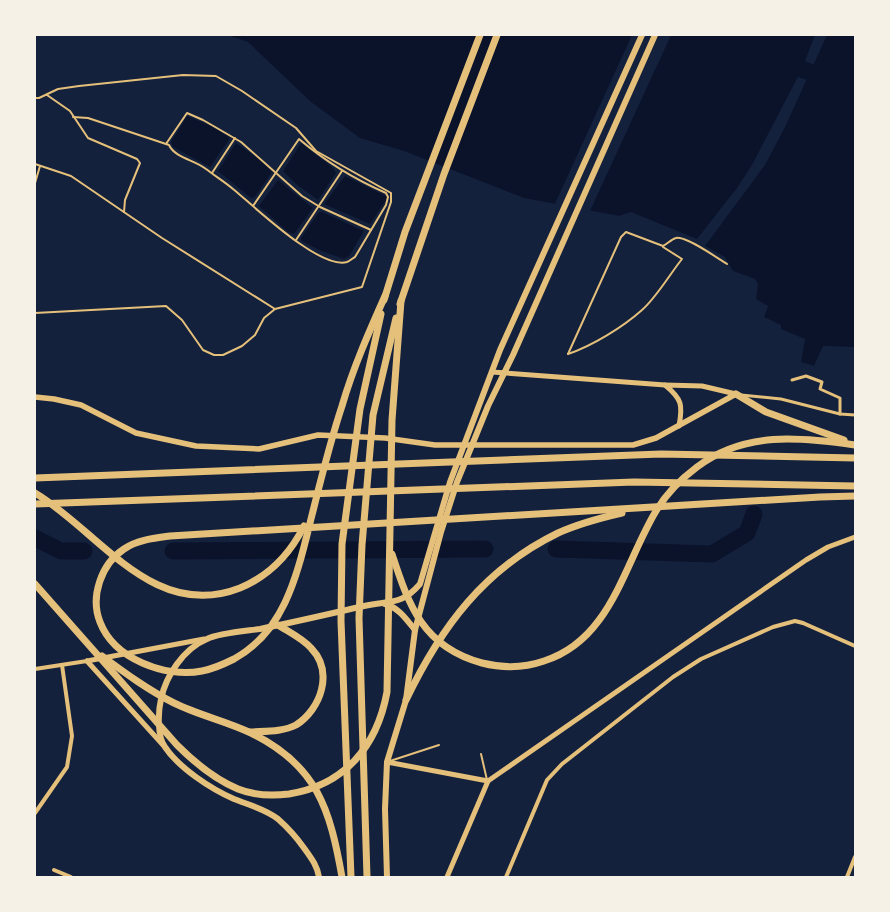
<svg xmlns="http://www.w3.org/2000/svg" width="890" height="912" font-family="'Golos Text',sans-serif">
  <rect width="100%" height="100%" fill="#14213d"/>
  <!-- water -->
  <g fill="#0b132b">
    <path d="M228,35H815L802,69L752,165L737,188L697,239L631,212L619,216L524,198L404,151L360,138L311,102L248,42Z"/>
    <path d="M827,35H855V347L823,346L814,366L801,362L805,339L781,329V325L764,317L768,306L756,299L758,284L755,279L733,271L725,257L705,246L765,165L785,127Z"/>
    <path d="M187,116L211,126L229,137V140L210,167L173,147L171,142Z"/>
    <path d="M236,143L259,159L272,172L254,198H251L218,171Z"/>
    <path d="M301,143L333,168L336,173L318,200L296,184L283,171Z"/>
    <path d="M345,176L388,197L370,224L324,204Z"/>
    <path d="M278,180L313,208L294,234L288,232L259,206Z"/>
    <path d="M319,212H322L364,231L349,256L344,259L319,250L302,241L301,238Z"/>
  </g>
  <!-- pier -->
  <path fill="#14213d" d="M632,35H671L589,213L554,206Z"/>
  <g fill="none" stroke-linecap="round" stroke-linejoin="round">
    <!-- river -->
    <g stroke="#0b132b" stroke-width="17">
      <path d="M780,61L855,89"/>
      <path d="M35,538L61,551H84"/>
      <path d="M556,549L712,554L747,533L754,514"/>
      <path d="M173,551L485,549"/>
    </g>
    <!-- service -->
    <g stroke="#e5c07b" stroke-width="2">
      <path d="M47,95L70,111L88,138L137,159L140,163L125,200L124,212"/>
      <path d="M35,98H39L58,89L79,86L183,75L216,76L242,91L296,128L316,151L391,193V202L362,287L275,309L162,238L71,176L35,164"/>
      <path d="M73,117L88,118L169,145C175,158 195,160 206,169C215,176 225,182 233,189C254,206 320,270 347,262C350,261 353,258 355,257L386,205L388,197L386,193C354,179 326,162 299,139L253,206"/>
      <path d="M166,144L187,113L203,120L241,142L302,196L320,207L371,230"/>
      <path d="M212,173L235,138"/>
      <path d="M35,183L40,166"/>
      <path d="M296,240L342,171"/>
      <path d="M35,313L166,306L182,320L203,350L214,355H223L242,346L255,335L264,318L275,309"/>
      <path d="M568,354L621,237L626,232L663,246C667,244 672,239 676,238C685,235 717,258 727,264"/>
      <path d="M568,354C592,346 623,327 642,310C656,298 670,274 682,259L663,247"/>
      <path d="M481,754L487,780"/>
      <path d="M390,761L439,745"/>
    </g>
    <!-- pedestrian -->
    <g stroke="#e5c07b" stroke-width="3">
      <path d="M792,380L806,376L822,382L820,389L840,398V414"/>
      <path d="M741,395L781,399L840,414L855,415"/>
    </g>
    <!-- minor -->
    <g stroke="#e5c07b" stroke-width="4">
      <path d="M35,669L87,661"/>
      <path d="M35,813L67,767L72,736L62,665"/>
      <path d="M54,870L71,877"/>
      <path d="M506,877L547,780L562,764L673,677L701,659L773,627L795,621L803,623L855,646"/>
      <path d="M847,877L855,857"/>
    </g>
    <!-- tertiary -->
    <g stroke="#e5c07b" stroke-width="5">
      <path d="M492,372L665,385"/>
      <path d="M679,426C683,405 682,399 665,385L702,386L736,394"/>
      <path d="M87,661L204,639"/>
      <path d="M87,661L163,745"/>
      <path d="M387,762L488,781"/>
      <path d="M447,877L488,781L806,560L828,547L855,537"/>
    </g>
    <!-- secondary -->
    <path stroke="#e5c07b" stroke-width="5.5" d="M35,397L54,399L81,405L136,433L196,446L259,449L318,435L385,438L435,445H633L656,438L736,394"/>
    <!-- trunk -->
    <g stroke="#e5c07b" stroke-width="6">
      <path d="M385,604C399,608 406,619 415,630"/>
      <path d="M319,877C317,865 311,858 304,848C297,838 287,827 278,819C265,809 249,805 234,799C211,789 179,768 165,747C157,736 158,712 161,699C166,676 183,649 207,639C219,633 246,631 260,629C295,622 329,614 364,606C390,600 401,606 420,584L450,482L500,350L642,35"/>
      <path d="M387,877L385,809L387,762L406,700L415,630L441,532L457,482L488,406L513,355L655,35"/>
    </g>
    <!-- motorway -->
    <g stroke="#e5c07b" stroke-width="7">
      <path d="M385,296C369,332 353,368 342,406C330,442 321,479 312,515C298,570 287,630 234,659C224,664 213,669 202,671C165,678 114,659 100,622C90,597 101,564 124,549C137,540 155,538 170,536L820,497L855,496"/>
      <path d="M384,300L405,232L480,35"/>
      <path d="M400,304L444,174L497,35"/>
      <path d="M736,394L766,412L844,440"/>
      <path d="M35,478L661,454L855,458"/>
      <path d="M35,493C99,531 153,622 240,588C269,576 290,554 304,526"/>
      <path d="M35,504L634,482L855,486"/>
      <path d="M392,554C409,606 423,647 482,663C502,668 524,668 544,661C611,640 624,564 656,511C666,494 681,479 697,467C744,431 800,437 855,445"/>
      <path d="M35,584L177,745C195,763 214,779 238,789C253,795 273,796 289,794C345,785 377,746 387,692L392,420L401,301"/>
      <path d="M102,656C125,673 148,690 174,703C198,715 226,721 251,733C317,765 330,809 342,877"/>
      <path d="M406,700C441,627 484,569 558,533C578,524 600,518 622,513"/>
      <path d="M250,732C264,731 283,732 296,725C321,709 334,672 311,648C302,638 289,632 278,625"/>
      <path d="M351,877L341,621L342,544L360,409L381,314"/>
      <path d="M367,877L359,618L362,545L373,415L396,318"/>
    </g>
  </g>
  <!-- border -->
  <rect width="890" height="912" fill="none" stroke="#f6f1e7" stroke-width="72"/>
</svg>
